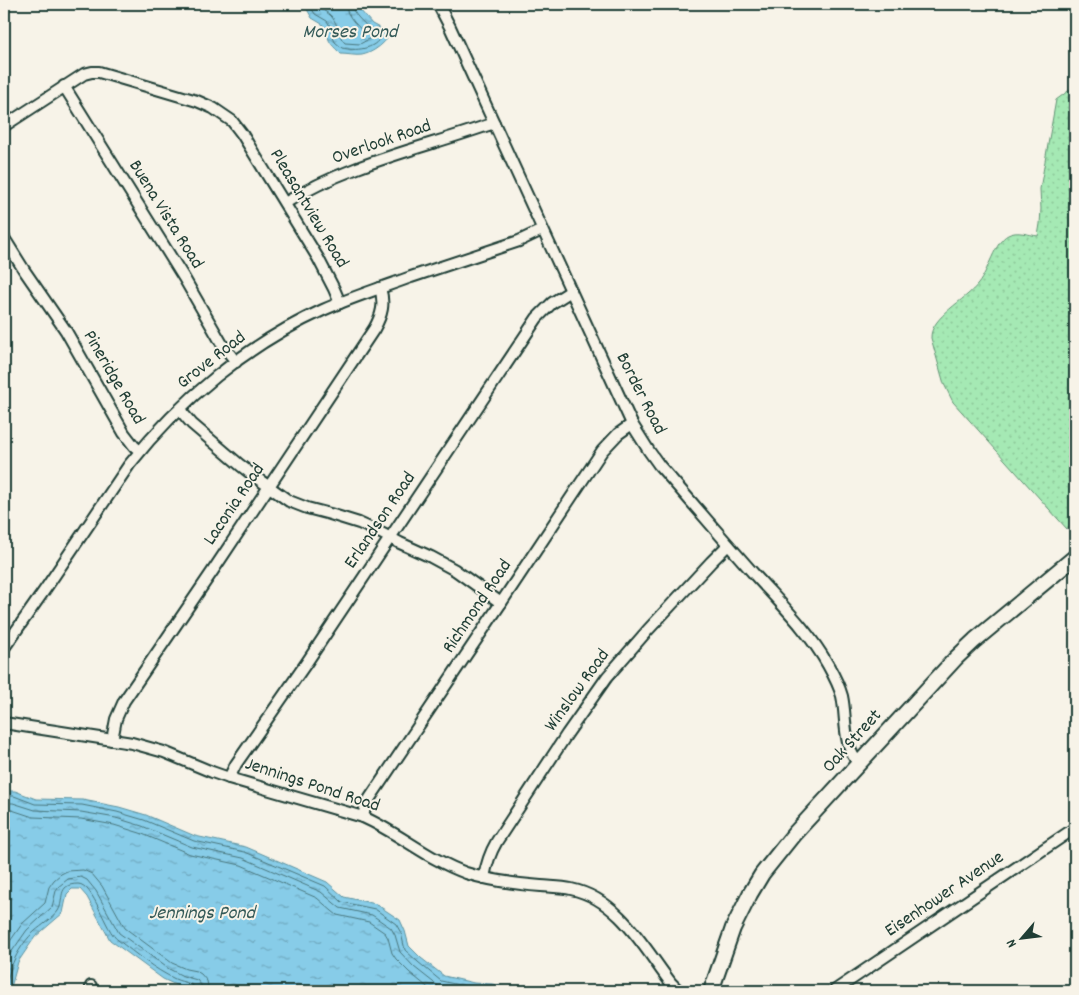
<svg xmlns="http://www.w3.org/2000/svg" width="1079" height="995" font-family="Dekko,sans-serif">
  <defs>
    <pattern id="grass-dots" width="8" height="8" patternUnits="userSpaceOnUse" patternTransform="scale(1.25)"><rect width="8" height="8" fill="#a5e9b4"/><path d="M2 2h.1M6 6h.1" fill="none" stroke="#8ec99b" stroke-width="1.8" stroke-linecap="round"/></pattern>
    <pattern id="water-ripples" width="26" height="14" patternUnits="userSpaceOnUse" patternTransform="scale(1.25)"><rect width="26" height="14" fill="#87cce8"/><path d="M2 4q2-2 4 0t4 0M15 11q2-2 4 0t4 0" fill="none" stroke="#6ea7bd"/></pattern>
  </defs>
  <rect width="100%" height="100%" fill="#f7f3e8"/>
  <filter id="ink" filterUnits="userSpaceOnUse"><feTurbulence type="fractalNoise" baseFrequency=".02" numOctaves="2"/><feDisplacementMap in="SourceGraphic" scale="10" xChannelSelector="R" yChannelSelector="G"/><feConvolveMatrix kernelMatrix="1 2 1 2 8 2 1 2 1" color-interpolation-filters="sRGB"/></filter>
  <g filter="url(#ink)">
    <!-- grass -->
    <path fill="url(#grass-dots)" stroke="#629374" d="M1075,86V522L1067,529L953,402L944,384L931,338C930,317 966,300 978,284C988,272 995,241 1008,235C1017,230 1029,235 1038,236L1040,224L1041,209L1040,189L1056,100Z"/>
    <!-- water -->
    <g fill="url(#water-ripples)" stroke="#5d93a0">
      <path d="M304,4H355L372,24L385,31L387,39C381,46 372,53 362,55C356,56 347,54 341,54C334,47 326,41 328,31L322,24L312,18Z"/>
      <path d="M4,791H15L36,799L83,800L119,807L146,815L195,836L246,847L327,882L344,897L376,904L400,920L405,931L409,946L421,958L444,976L474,983L492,984L519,991H200L180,987L163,979L110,940L87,897L80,889H72L67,894L63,913L35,937L18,962L10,991H4Z"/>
    </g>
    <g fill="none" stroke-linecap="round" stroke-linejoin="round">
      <!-- shore -->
      <g stroke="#49767c" stroke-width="1">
        <path d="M309,4L315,14L327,21L332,29V35L335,42L342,48C355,51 375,50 381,36C378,33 375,32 371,29C364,24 352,13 351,4"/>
        <path d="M316,4C321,11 327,11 332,17C339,26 337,35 345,43L360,44L369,39L370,36C360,30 346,16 345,4"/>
        <path d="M4,796H14L35,804L82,805L117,812L144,820L194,841L245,852L325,886L342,902L375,909L396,924L401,933L405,950L418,962L441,981L459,985L473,988L491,989L500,991"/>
        <path d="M4,803H13L35,810L81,812L116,818L142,826L192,847L243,858L321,892L340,908L372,915L391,928L395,935L400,952L414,967L438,986L457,991"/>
        <path d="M4,810H12L33,817L81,819L114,825L140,833L190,854L241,865L317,898L332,911L337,915L369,922L385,933L388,938L392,953L396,959L409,972L432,991"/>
        <path d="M4,950L22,924L45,903L49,887L54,880L61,874L67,871L83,870L92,874L102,886L125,928L172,963L186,969L196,971L201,974L207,981L209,991"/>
        <path d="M4,971L8,957L27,930L52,907L56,891L58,887L68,879L81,877L87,880L96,891L119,933L169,969L183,976L197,980L201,985L202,991"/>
        <path d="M6,991C7,970 19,945 35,931C41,926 54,917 58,911C65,900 56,884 78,884C94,884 105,931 118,940C136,954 154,969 175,979C183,983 195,982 196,991"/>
      </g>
      <!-- street casing -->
      <g stroke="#1f3d34" stroke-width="14">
        <g id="street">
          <path d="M438,4L450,27L632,424L649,451L659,465C691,501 722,538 754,574C780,603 809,631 828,665C833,674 839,685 842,696C847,719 842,745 859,764"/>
          <path d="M64,86L184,278L222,344L236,362"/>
          <path d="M4,126L84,74L92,72H99L197,101L213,108L232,121L242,134L318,258L334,289L340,303"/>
          <path d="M285,203C349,163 424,148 494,123"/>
          <path d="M4,238L24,270L66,331L124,433L134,446L140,451"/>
          <path d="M180,410L192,424L240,465L254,476L289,501L307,508L330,514L359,523L381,533L400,543L431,557L455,570L501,603"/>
          <path d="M4,648L46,588L129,465C180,400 248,344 323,310C352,297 381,288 411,277C447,265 483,253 519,241L542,230"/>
          <path d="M4,723L132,743L164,752L212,772L229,778L363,817C399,833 429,860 466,873C491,881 516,884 541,886C551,887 562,887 571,889C619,899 644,948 671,983L679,991"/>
          <path d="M112,740L116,719L124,701L212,572L374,329C382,315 385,304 380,288"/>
          <path d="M229,778L236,764L307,662L537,318L552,303L571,291"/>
          <path d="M363,817L365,808L370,798L501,603L602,451L618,434L632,424"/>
          <path d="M484,878C486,865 490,853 497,841L567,734L607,677L647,631L711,562L728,545"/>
          <path d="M91,991V986"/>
          <path d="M834,991L1075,828"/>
        </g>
      </g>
      <!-- secondary casing -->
      <g stroke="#1f3d34" stroke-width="18">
        <path id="secondary" d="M711,991L733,928L750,894L762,874L794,834L956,658L975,640L1075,557"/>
      </g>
      <!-- street -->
      <use href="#street" stroke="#f7f3e8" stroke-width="10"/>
      <!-- secondary -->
      <use href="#secondary" stroke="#f7f3e8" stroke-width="14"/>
    </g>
  </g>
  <g text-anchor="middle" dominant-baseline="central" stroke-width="4" stroke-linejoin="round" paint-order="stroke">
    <!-- street labels -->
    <g font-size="19" fill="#1f3d34" stroke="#f7f3e8">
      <text transform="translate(382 143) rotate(-19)">Overlook Road</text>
      <text transform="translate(308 209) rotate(59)">Pleasantview Road</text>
      <text transform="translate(165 215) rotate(58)">Buena Vista Road</text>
      <text transform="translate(212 361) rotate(-38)">Grove Road</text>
      <text transform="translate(113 378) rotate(60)">Pineridge Road</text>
      <text transform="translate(640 394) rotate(63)">Border Road</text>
      <text transform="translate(235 505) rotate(-56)">Laconia Road</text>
      <text transform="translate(381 521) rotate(-56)">Erlandson Road</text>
      <text transform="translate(478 607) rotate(-56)">Richmond Road</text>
      <text transform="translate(578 691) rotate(-54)">Winslow Road</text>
      <text transform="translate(853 742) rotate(-48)">Oak Street</text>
      <text transform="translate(312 786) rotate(18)">Jennings Pond Road</text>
      <text transform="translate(945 895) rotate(-34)">Eisenhower Avenue</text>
    </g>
    <!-- water labels -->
    <g font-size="20" font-style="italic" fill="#345a58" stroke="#f7f3e8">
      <text x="350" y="33">Morses Pond</text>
      <text x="202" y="914">Jennings Pond</text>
    </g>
  </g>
  <!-- margin -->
  <rect width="1079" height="995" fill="none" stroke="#f7f3e8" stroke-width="20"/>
  <rect x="10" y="10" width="1059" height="975" fill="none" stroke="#1f3d34" stroke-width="2" filter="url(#ink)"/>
  <!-- north arrow -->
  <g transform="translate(1022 938) rotate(242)" stroke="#f7f3e8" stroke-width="4" paint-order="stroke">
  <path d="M0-4L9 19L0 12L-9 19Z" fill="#1f3d34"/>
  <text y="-8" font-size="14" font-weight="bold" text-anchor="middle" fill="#1f3d34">N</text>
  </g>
</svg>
